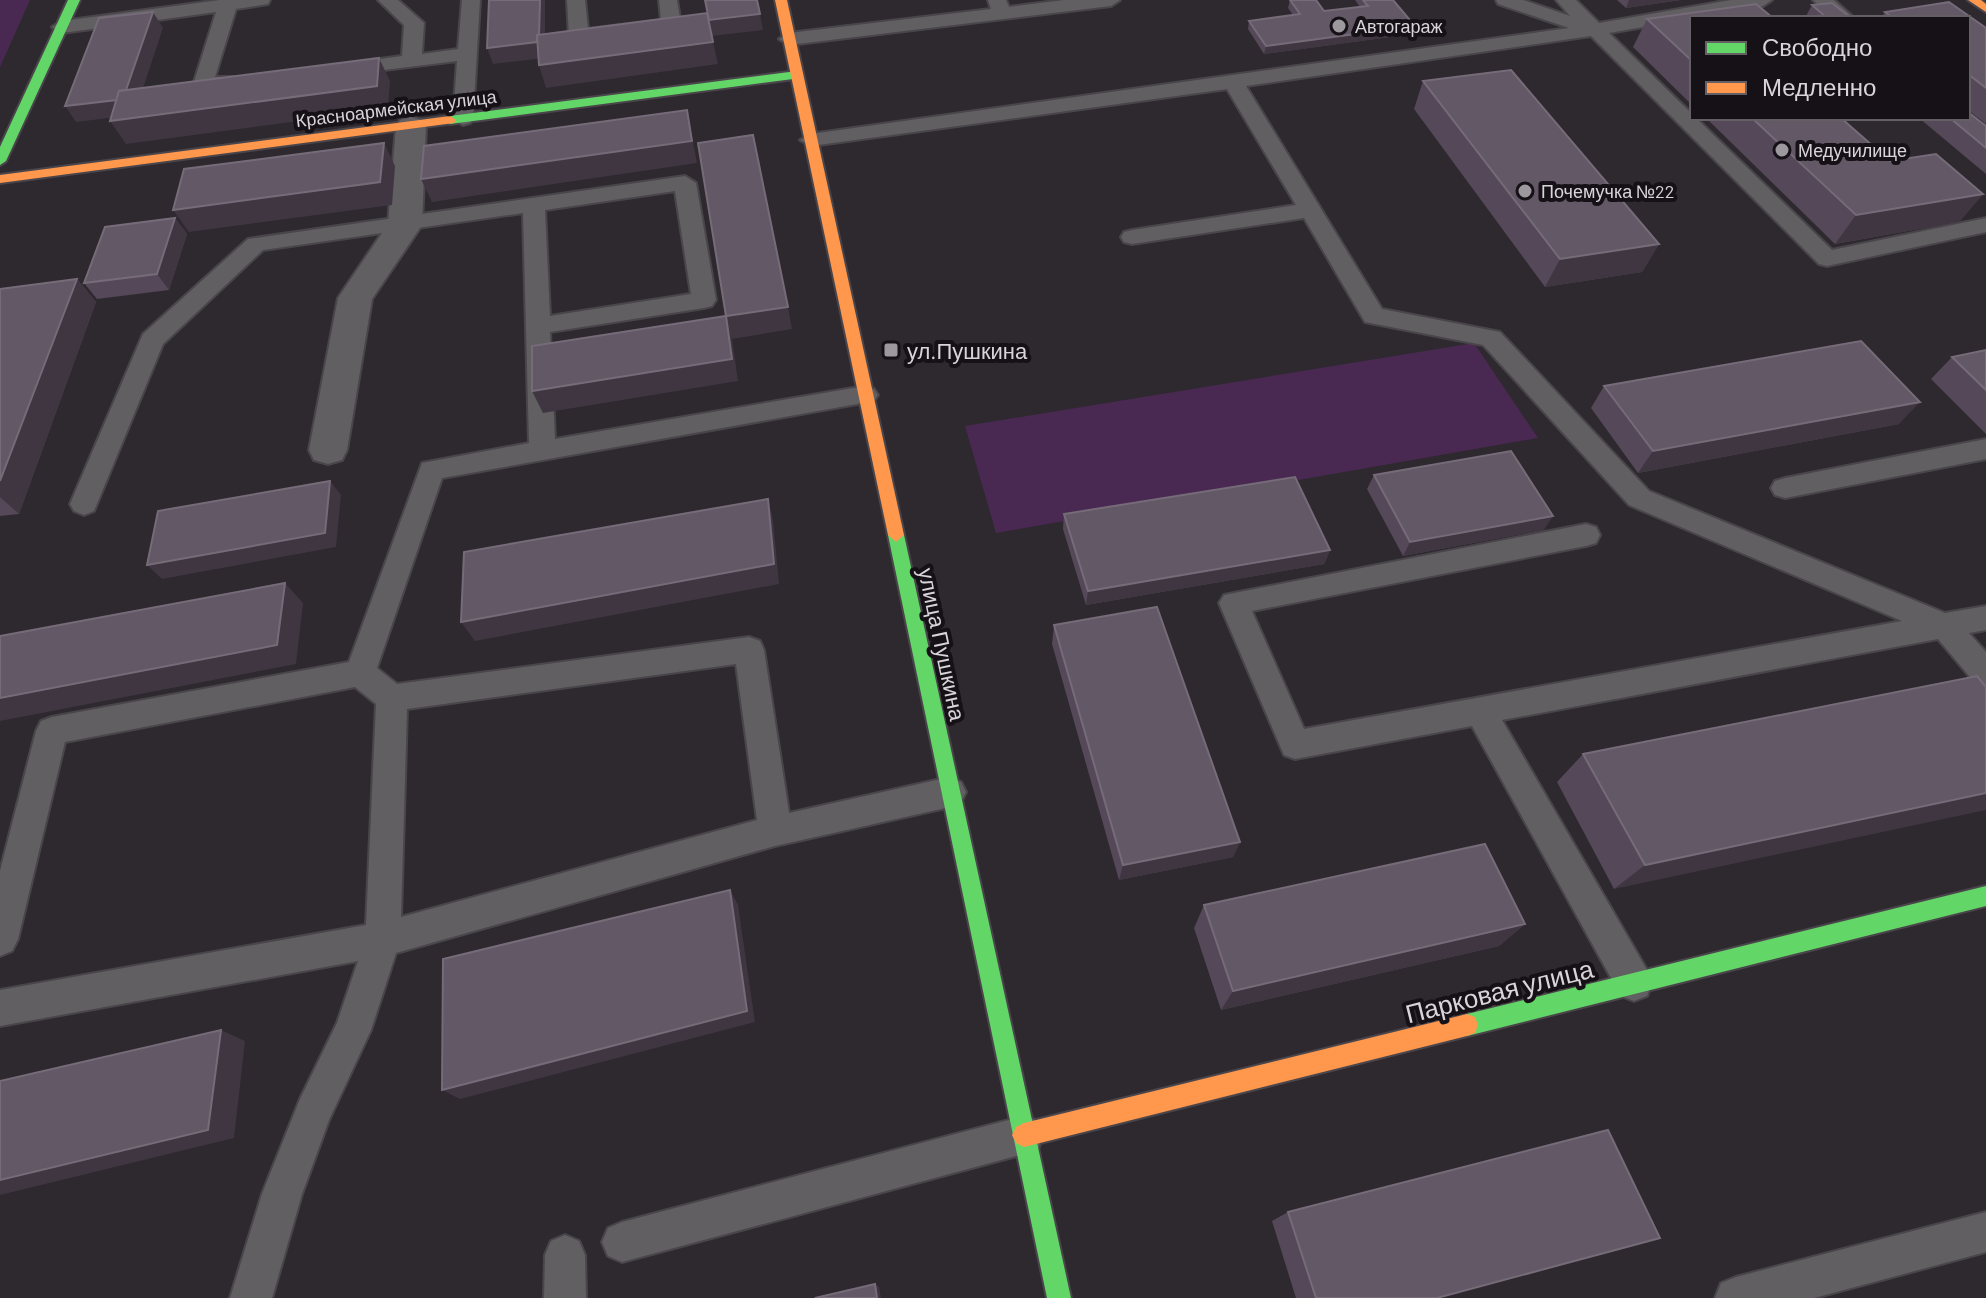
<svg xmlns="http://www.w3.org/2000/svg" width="1986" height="1298" font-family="Barlow,sans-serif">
  <rect width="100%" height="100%" fill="#2d292f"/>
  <!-- green -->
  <g fill="#492952">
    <path d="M0,0H30L0,67Z"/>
    <path d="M1474,343L1538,438L996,533L965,426Z"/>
  </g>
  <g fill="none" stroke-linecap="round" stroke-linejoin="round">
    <!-- lane casing -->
    <g stroke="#49454a" stroke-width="4">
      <g id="lane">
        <path d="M220,0H270L268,4L236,9L215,77H243L246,81C236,91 203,95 193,85L216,12L62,33L52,27L62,21Z"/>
        <path d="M378,0H398L424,23L422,54L458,49L462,0H480L473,119L470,123L463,125L453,119L457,61L343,75L336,73L333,69L336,65L402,56L404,25Z"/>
        <path d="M567,0H585L588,29L661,20L659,0H677L681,25L671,31L579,42L569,36Z"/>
        <path d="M988,0H1006L1009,7L1064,0H1120L1111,6L789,45L779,39L789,33L991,9Z"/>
        <path d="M1496,0H1523L1570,16L1556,0H1576L1599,23L1731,0H1772L1763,6L1609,33L1692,114V118H1696L1832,250L1986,218V232L1827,266L1819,264L1591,36L1246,86L1382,309L1500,332L1649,491L1945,613L1986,606V630L1969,633L1986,652V687L1975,683L1938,639L1502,720L1647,970L1652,983L1647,996L1634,1001L1621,996L1472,726L1295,759L1284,755L1219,603L1224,595L1586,524L1596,527L1600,535L1596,543L1586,546L1252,611L1304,729L1902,621L1629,505L1483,345L1365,322L1304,218L1132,244L1124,242L1121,237L1124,232L1132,230L1296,205L1227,89L811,146L800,140L811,134L1569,28L1498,4Z"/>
        <path d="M1813,0H1834L1854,18H1833Z"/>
        <path d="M685,176L696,183L716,300L712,306L704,308L550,332L555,439L865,386L874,389L878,395L874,401L442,478L377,668L397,684L749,637L760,641L764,650L789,813L950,777L961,782L966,792L961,802L950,807L775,846L396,953L371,1030L329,1120L302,1194L272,1298H230L262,1194L300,1099L337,1023L358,961L0,1026V990L366,925L376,704L355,687L65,742L18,939L12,951L0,956V871L36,731L41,721L52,717L349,662L422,463L529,443L523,213L263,250L163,344L94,511L84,515L74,511L70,504L143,334L248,239ZM675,191L691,294L550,316L545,210ZM736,664L757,820L401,917L407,709Z"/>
        <path d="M1986,439V459L1785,498L1775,495L1771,488L1775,481L1785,478Z"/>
        <path d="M1024,1116L1038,1121L1043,1135L1038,1149L1024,1154L622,1262L608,1256L602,1242L608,1228L622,1222Z"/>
        <path d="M1986,1212V1252L1814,1298H1715L1721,1283L1736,1277Z"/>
        <path d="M565,1235L579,1241L585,1255L586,1298H544L545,1255L551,1241Z"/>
      </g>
    </g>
    <!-- street casing -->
    <g stroke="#49454a" stroke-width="4">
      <path id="street" d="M411,117L422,120L426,126L422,225L372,299L347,450L342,460L328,464L314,460L309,450L338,298L388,224L396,126L400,120Z"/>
    </g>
    <!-- fast casing -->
    <g stroke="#49454a" stroke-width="4">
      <g id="fast">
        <path d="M68,0H80L6,161L0,165V147Z"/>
        <path d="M797,71L803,75L801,78L450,124L444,120L450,116Z"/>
        <path d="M896,528L904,535L1071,1298H1047L888,535Z"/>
        <path d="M1986,886V906L1467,1036L1459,1033L1456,1025L1459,1017L1467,1014Z"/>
      </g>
    </g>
    <!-- slow casing -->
    <g stroke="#49454a" stroke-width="4">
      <g id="slow">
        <path d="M775,0H787L904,535L896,542L888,535Z"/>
        <path d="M1968,0H1981L1986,4V12Z"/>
        <path d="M450,116L456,120L454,123L0,183V175Z"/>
        <path d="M1467,1014L1475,1017L1478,1025L1475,1033L1467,1036L1024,1147L1016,1143L1012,1135L1016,1127L1024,1123Z"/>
      </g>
    </g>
    <!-- lane -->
    <use href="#lane" fill="#615f62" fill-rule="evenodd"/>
    <!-- street -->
    <use href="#street" fill="#615f62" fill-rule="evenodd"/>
    <!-- fast -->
    <use href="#fast" fill="#63d668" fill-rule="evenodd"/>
    <!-- slow -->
    <use href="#slow" fill="#ff974d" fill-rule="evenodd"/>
  </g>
  <!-- wall -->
  <g fill="#554858">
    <path d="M1290,0L1324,11L1360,7L1355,0H1393L1415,26L1412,34L1264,54L1248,29L1249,21L1293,15L1288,8Z"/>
    <path d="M1617,0H1681L1626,8Z"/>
    <path d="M1949,2L1986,28V124L1968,110V18H1881L1885,12Z"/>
    <path d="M1812,5L1851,18H1805Z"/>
    <path d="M1692,18V105L1633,47L1647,19Z"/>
    <path d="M1423,81L1659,244L1642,272L1545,287L1414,109Z"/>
    <path d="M1706,118H1841L1890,161L1983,194L1959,222L1835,244Z"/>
    <path d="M1919,118H1968L1986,126V174Z"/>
    <path d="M175,218L187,234L169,290L97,299L84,283Z"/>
    <path d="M77,279L96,302L19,514L0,516V289Z"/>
    <path d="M1986,350V434L1931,379L1952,357Z"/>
    <path d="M1604,386L1899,424L1638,473L1591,408Z"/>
    <path d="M1374,475L1544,530L1403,556L1367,489Z"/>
    <path d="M1064,514L1330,550L1324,564L1086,605L1063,529Z"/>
    <path d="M1054,625L1240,842L1233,857L1119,880L1052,644Z"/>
    <path d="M1986,687L1614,889L1557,782L1583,754Z"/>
    <path d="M1204,905L1525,924L1499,946L1221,1010L1194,928Z"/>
    <path d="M1288,1212L1437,1298H1296L1272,1221Z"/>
  </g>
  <!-- shaded-wall -->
  <g fill="#3f3642">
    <path d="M540,0H545V58L493,64L487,48Z"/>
    <path d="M1629,0H1681L1626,8Z"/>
    <path d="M153,12L163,28L134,115L76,122L65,106Z"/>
    <path d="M760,14L763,30L712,36L709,20Z"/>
    <path d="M1415,26L1412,34L1264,54L1266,46Z"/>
    <path d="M713,42L718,64L546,88L539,65Z"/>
    <path d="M379,58L390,81L388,109L126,144L110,121Z"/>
    <path d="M687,110L697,163L432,202L421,179Z"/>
    <path d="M384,143L395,166L392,205L189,232L173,210Z"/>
    <path d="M1983,194L1959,222L1835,244L1856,215Z"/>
    <path d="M175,218L187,234L169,290L157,274Z"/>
    <path d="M1659,244L1642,272L1545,287L1560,259Z"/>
    <path d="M77,279L96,302L19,514L0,497V481Z"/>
    <path d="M788,307L792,329L732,339L738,381L543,413L532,391L726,316Z"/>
    <path d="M1920,402L1899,424L1638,473L1653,451Z"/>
    <path d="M330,481L341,495L336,547L162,579L147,565Z"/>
    <path d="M768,499L773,520L779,584L475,641L461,622Z"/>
    <path d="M1553,516L1544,530L1403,556L1410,542Z"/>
    <path d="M1330,550L1324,564L1086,605L1088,591Z"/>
    <path d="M285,583L303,603L296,664L0,721V698Z"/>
    <path d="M1986,793V810L1614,889L1645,865Z"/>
    <path d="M1240,842L1233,857L1119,880L1123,865Z"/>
    <path d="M730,890L738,905L755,1022L460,1099L442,1090Z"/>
    <path d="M1525,924L1499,946L1221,1010L1233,991Z"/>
    <path d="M221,1030L245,1041L234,1138L0,1195V1180Z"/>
    <path d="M875,1284L879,1287L881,1298H877Z"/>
  </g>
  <!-- building -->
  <g fill="#635866" stroke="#766b78" stroke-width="2">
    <path d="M489,0H540L539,35H537V42L487,48Z"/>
    <path d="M705,0H757L760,14L709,20Z"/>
    <path d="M1290,0H1316L1324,11L1368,6L1363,0H1393L1415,26L1266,46L1249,21L1300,14Z"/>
    <path d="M1949,2L1986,28V88L1968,74V18H1893L1885,12Z"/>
    <path d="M1832,3L1851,18H1827L1812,5Z"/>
    <path d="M1756,4L1773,18H1692V61L1647,19Z"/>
    <path d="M153,12L126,90L119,91L117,100L65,106L99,18Z"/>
    <path d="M707,13L713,42L539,65L537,35Z"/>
    <path d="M379,58L377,86L110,121L119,91Z"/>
    <path d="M1511,70L1659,244L1560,259L1423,81Z"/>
    <path d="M687,110L692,141L421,179L424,146Z"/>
    <path d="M1968,112L1986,126V148L1950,118H1968Z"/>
    <path d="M1752,118H1841L1890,161L1936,154L1983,194L1856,215Z"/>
    <path d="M753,135L788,307L726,316L698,143Z"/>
    <path d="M384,143L380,182L173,210L184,169Z"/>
    <path d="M175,218L157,274L84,283L105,227Z"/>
    <path d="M77,279L0,481V289Z"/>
    <path d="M726,316L732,359L532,391V346Z"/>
    <path d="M1861,341L1920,402L1653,451L1604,386Z"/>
    <path d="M1986,350V390L1952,357Z"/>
    <path d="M1511,451L1553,516L1410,542L1374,475Z"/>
    <path d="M1295,477L1330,550L1088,591L1064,514Z"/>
    <path d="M330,481L325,533L147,565L158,511Z"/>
    <path d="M768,499L774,564L461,622L464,552Z"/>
    <path d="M285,583L277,645L0,698V636Z"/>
    <path d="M1157,607L1240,842L1123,865L1054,625Z"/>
    <path d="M1977,676L1986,687V793L1645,865L1583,754Z"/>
    <path d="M1485,844L1525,924L1233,991L1204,905Z"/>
    <path d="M730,890L747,1011L442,1090L443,959Z"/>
    <path d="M221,1030L208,1130L0,1180V1081Z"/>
    <path d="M1608,1130L1660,1238L1437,1298H1316L1288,1212Z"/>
    <path d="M875,1284L877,1298H815Z"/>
  </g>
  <!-- markers -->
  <g fill="#9d989e" stroke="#151116" stroke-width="3">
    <circle cx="1339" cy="26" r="8"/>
    <circle cx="1782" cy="150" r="8"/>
    <circle cx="1525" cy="191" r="8"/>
    <rect x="883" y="342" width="16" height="16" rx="4"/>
  </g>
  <g text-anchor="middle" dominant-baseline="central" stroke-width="8" stroke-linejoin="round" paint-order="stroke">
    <!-- far-poi labels -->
    <g font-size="18" fill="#d9d4da" stroke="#151116" text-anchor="start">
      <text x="1355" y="26">Автогараж</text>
      <text x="1798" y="150">Медучилище</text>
      <text x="1541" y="191">Почемучка №22</text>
    </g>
    <!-- far-street labels -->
    <g font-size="18" fill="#d9d4da" stroke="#151116">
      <text transform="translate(396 108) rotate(-7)">Красноармейская улица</text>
    </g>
    <!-- poi labels -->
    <g font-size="22" fill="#d9d4da" stroke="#151116" text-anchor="start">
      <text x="907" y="350">ул.Пушкина</text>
    </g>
    <!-- street labels -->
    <g font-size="22" fill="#d9d4da" stroke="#151116">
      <text transform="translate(943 644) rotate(78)">улица Пушкина</text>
    </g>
    <!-- near-street labels -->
    <g font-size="26" fill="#d9d4da" stroke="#151116">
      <text transform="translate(1499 990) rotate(-14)">Парковая улица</text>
    </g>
  </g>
  <!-- legend -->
  <rect x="1690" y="16" width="280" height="104" fill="#151116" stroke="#635f64" stroke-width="2"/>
  <rect x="1706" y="42" width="40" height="12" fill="#63d668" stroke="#635f64" stroke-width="2"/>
  <text x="1762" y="56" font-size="24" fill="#d9d4da">Свободно</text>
  <rect x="1706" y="82" width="40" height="12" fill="#ff974d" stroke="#635f64" stroke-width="2"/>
  <text x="1762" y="96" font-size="24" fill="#d9d4da">Медленно</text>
</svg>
